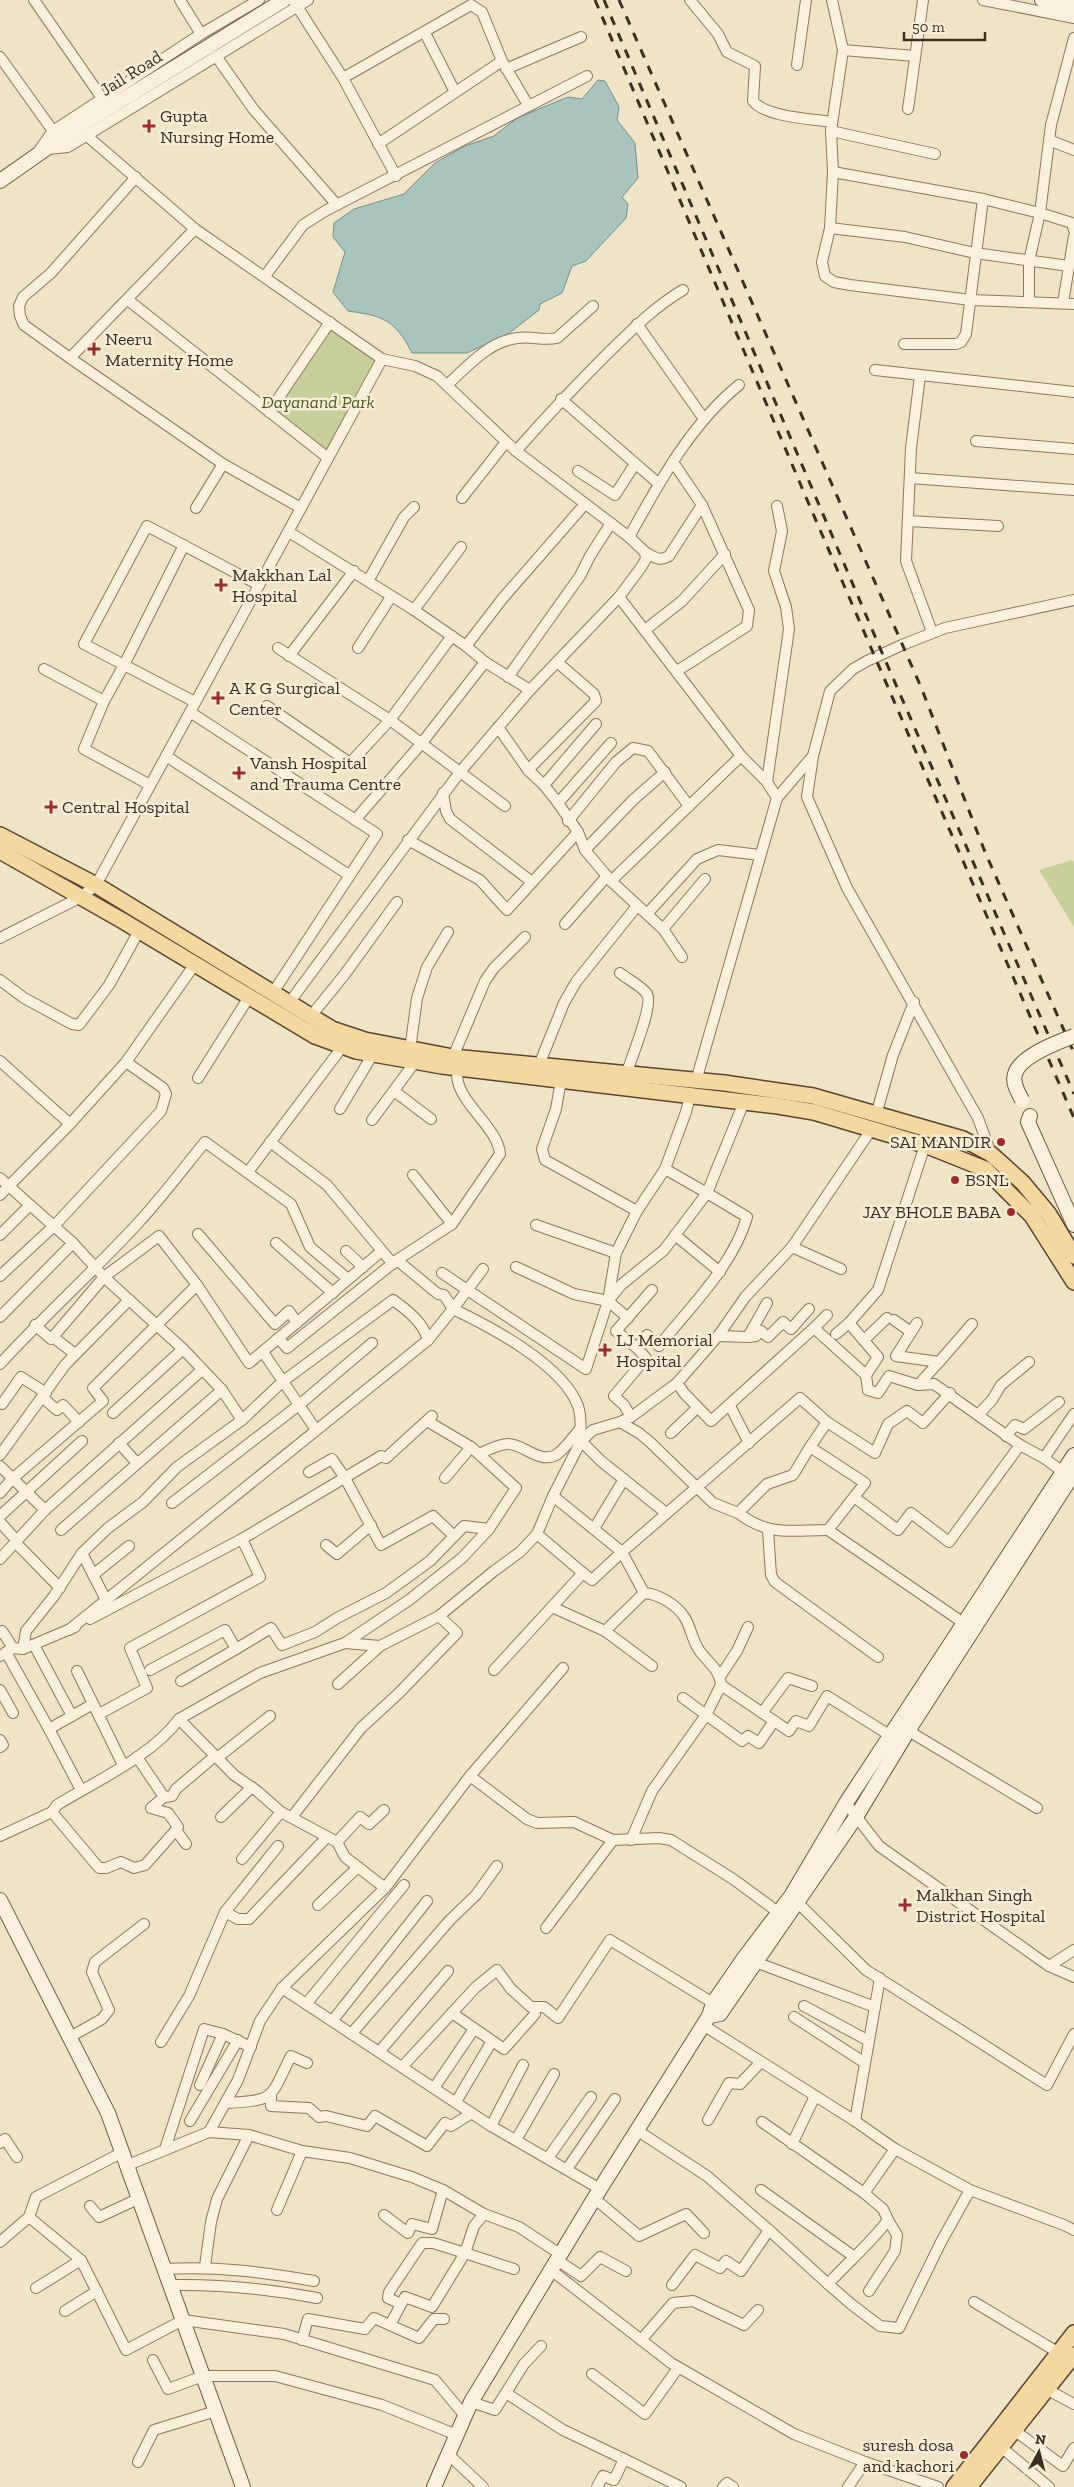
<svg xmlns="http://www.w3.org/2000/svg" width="1074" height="2487" font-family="'Zilla Slab',serif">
  <rect width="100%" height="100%" fill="#f0e4c8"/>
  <!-- green -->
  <g fill="#c9cf9b">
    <path d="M330,327L378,360L328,453L273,411Z"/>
    <path d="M1072,860L1074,862V927L1039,870Z"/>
  </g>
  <!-- water -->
  <path fill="#a9c4bc" stroke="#6f938a" d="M598,80L605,81L619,107L617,120L635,143L638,178L622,197L628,204L626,218L586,261L572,266L562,293L540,304L539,310L508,334L467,353H412C395,320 384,316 348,311L333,292L345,252L333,237L334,223L354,209L404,194L435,163L465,146L494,136L517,118L568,97L582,99Z"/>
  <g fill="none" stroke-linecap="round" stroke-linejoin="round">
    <!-- street casing -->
    <g stroke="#8d765c" stroke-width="12">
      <g id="street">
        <path d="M34,0L102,98"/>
        <path d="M180,0L201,34"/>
        <path d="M293,0L343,78L396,176"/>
        <path d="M690,0L718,34L727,52L755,66L753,101C765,117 813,119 832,122"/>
        <path d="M832,0L843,50L831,131L833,172L830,228L822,262L825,276L834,282L850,285L971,300L1074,304"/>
        <path d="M983,0L1074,18"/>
        <path d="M425,33L455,92"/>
        <path d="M843,50L915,56"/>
        <path d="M216,56L254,110L337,205"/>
        <path d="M0,57L53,131"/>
        <path d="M797,65L806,0"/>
        <path d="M506,69L581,37"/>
        <path d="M343,78L471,5L482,12L502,61L528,105"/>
        <path d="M908,109L923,0"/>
        <path d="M831,131L935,154"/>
        <path d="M1049,140L1074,150"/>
        <path d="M378,144L502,61"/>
        <path d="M40,149L53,131L201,34L259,0"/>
        <path d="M48,149L68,147L308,0"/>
        <path d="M833,172L983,199L1040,213L1072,223L1074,230"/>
        <path d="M136,177L51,273L23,297L19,306L20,316L24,325L70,358L223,464L301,508"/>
        <path d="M830,228L905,237L975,253L1069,266"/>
        <path d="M265,276L303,225L325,211L587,76"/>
        <path d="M128,300L328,458"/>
        <path d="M1029,301V261L1040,213L1051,125L1074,38"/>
        <path d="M1063,303L1074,236"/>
        <path d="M637,324L704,419"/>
        <path d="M904,344H956L961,342L966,334L983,199"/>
        <path d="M70,358L195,229"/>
        <path d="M382,359L415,366L437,376L516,451L629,537C659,483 690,425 739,385"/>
        <path d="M875,370L1074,392"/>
        <path d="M920,376L911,448L906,561L932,632"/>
        <path d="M447,385C468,366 489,341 518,338C531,336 544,341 557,338L593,306"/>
        <path d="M561,399L659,484"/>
        <path d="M269,412L330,322"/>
        <path d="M976,441L1074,449"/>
        <path d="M516,451C546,417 576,385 608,353C632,330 654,307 683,290"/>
        <path d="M673,462L702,505L749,610L747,626L677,671"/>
        <path d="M578,471L615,495L635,464"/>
        <path d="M910,478L1074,490"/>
        <path d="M462,498L506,442"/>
        <path d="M196,508L223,464"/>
        <path d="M908,521L998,526"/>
        <path d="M289,532L414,610L466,646L485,662L530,690"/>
        <path d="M645,552C654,557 659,562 669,556L702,505"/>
        <path d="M368,581L404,517L414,507"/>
        <path d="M619,597L741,756L767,782L777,798L696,1081"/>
        <path d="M414,610L461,547"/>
        <path d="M645,630L682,601L725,554"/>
        <path d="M466,646L503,598L585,504"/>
        <path d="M278,648L390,720L460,772L289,1003"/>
        <path d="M358,648L391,597"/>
        <path d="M289,656L354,571"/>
        <path d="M44,669L104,701L84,749L150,785"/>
        <path d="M508,677L580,576L590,556L611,523"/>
        <path d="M104,701L124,665L184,545"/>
        <path d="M195,702L84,644L147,526L259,585"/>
        <path d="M267,706L350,763L390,720L452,636"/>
        <path d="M190,712L377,834L272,994"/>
        <path d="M498,727L528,770L544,785L558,803L578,832L585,850L611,881L741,756"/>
        <path d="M166,756L349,875"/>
        <path d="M528,770L596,701L594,694L557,662"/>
        <path d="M767,782L789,629L786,607L774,571L782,531L777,506"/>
        <path d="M544,785L596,724"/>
        <path d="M443,793L446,811L450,819L532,882"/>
        <path d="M777,798L812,757"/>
        <path d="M558,803L611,743"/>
        <path d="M505,806L460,772L530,690L619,597L642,566L646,559L645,552L629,537"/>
        <path d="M355,820L421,744L485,662"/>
        <path d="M568,821L616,762L633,748L648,751L689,806"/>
        <path d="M408,840L480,880L507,910L578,832"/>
        <path d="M585,850L633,800L665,772"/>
        <path d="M611,881L663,929L682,957"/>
        <path d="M647,914L697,859L718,850L760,855"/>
        <path d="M565,924L607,876"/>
        <path d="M663,929L705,879"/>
        <path d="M0,938L81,897L96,885L382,359L195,229L86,135"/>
        <path d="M620,973C627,979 642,986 647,994C654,1005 630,1061 626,1075"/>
        <path d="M0,980L24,998L72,1024L79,1025L109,985L139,931"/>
        <path d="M311,1016L345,974L397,902"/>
        <path d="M410,1050L417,998L427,967L448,932"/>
        <path d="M453,1057L485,981L494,968L525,937"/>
        <path d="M0,1061L70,1124"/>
        <path d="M539,1065L564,1003L576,982L637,906"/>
        <path d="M198,1078L249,997"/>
        <path d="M561,1080L556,1109L542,1149L545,1160L637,1211"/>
        <path d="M394,1091L431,1119"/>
        <path d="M340,1109L373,1054"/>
        <path d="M876,1115L893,1055L914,1002"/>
        <path d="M372,1120L415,1062"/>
        <path d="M270,1142L327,1185L393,1264"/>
        <path d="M991,1154L978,1118L847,888L807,797L813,756L830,691L853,669L867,661L902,645L945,628L1074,600"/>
        <path d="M248,1172L343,1046"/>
        <path d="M413,1175L452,1224"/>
        <path d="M0,1178L30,1205"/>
        <path d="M0,1195L70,1124L126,1062L195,964"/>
        <path d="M536,1225L616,1253"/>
        <path d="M198,1234L275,1324L289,1311L297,1323"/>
        <path d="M0,1235L30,1205L73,1243L104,1277L183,1349L222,1390L242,1420"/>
        <path d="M675,1235L720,1272"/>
        <path d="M276,1243L333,1293"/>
        <path d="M792,1247L841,1269"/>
        <path d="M346,1251L363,1267"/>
        <path d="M397,1260L438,1294L444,1295L453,1309L483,1269"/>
        <path d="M516,1267L574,1294L608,1301"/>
        <path d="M442,1273L586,1369L608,1301L616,1253L637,1211L665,1169L686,1112L690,1096"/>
        <path d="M0,1276L54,1226L161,1111L166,1094L163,1088L126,1062"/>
        <path d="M0,1317L73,1243"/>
        <path d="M628,1318L608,1301L621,1285L664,1250L707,1193L665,1169"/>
        <path d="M894,1320L911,1332"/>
        <path d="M849,1323L878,1290L925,1145"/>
        <path d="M917,1323L896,1356L939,1362L918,1385"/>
        <path d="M35,1325L51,1339L53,1337L75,1354"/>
        <path d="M814,1328L827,1315"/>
        <path d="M836,1334L849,1323L878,1357L866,1375"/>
        <path d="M718,1336L748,1337L767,1303"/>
        <path d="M53,1337L104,1277L159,1236L197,1285L249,1363L377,1255"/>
        <path d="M748,1337L756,1336L761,1331L768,1337L783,1322L791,1329L809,1309"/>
        <path d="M279,1339L287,1348L397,1260L452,1224L500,1154C498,1125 450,1098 458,1068"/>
        <path d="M864,1340L887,1318"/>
        <path d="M637,1348L616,1331L652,1290"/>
        <path d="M263,1352L316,1430"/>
        <path d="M939,1362L972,1324"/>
        <path d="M0,1364C45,1315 94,1271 139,1222C162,1197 183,1169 205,1142L291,1204L310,1247L348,1279"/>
        <path d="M677,1383L684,1393L711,1421L814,1328L866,1375L868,1390L878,1393L889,1376L918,1385L934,1384L1020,1445L949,1542L911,1513L898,1530L854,1497"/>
        <path d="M43,1398L57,1410L63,1405L79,1422"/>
        <path d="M2,1404L21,1377L46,1393"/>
        <path d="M730,1406L749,1443"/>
        <path d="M113,1413L183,1349"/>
        <path d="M979,1414L992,1400L1001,1385L1029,1362"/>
        <path d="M631,1417L624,1405L614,1396L646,1358L637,1348L647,1335L659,1346C690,1307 733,1266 747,1217L707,1193L744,1102"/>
        <path d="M427,1421L471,1447"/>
        <path d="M620,1422L639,1433L651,1443L713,1503L738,1513L767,1484L793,1475L810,1447"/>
        <path d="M827,1422L875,1453L888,1424L907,1411L923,1423L950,1393"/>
        <path d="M671,1433L697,1408"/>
        <path d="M1006,1436L1015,1425L1024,1429L1059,1402"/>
        <path d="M119,1443L136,1462"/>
        <path d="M1020,1445L1044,1458L1074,1414"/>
        <path d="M479,1454C488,1450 498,1444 508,1444C524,1444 539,1464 556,1455C565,1449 573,1437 580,1429"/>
        <path d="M0,1455L65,1365L129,1300"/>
        <path d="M1044,1458L1063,1472"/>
        <path d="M0,1466L45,1510"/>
        <path d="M309,1472L332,1459L345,1478L381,1545L433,1516L454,1536"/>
        <path d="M0,1493L12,1479L103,1401L93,1388L197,1285"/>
        <path d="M172,1503L299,1405L372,1343"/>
        <path d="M738,1513C770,1537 790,1530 828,1530"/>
        <path d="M0,1516L82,1441"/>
        <path d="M0,1522L17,1541"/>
        <path d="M595,1527L624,1479"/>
        <path d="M61,1530L222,1390"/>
        <path d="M768,1530L771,1575L775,1582L878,1657"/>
        <path d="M537,1534L583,1573"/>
        <path d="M15,1542L60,1588"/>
        <path d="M326,1545L337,1554L371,1525"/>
        <path d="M82,1553L106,1600"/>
        <path d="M0,1559L45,1510L202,1370"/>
        <path d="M93,1575L129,1546"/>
        <path d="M644,1593L622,1552L800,1398L827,1422L810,1447L865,1483L828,1530L965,1624"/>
        <path d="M552,1607L605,1631L644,1593C659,1594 677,1605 685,1618C691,1628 692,1640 699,1650C707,1662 720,1669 721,1685L789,1731L796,1721L809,1726L827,1696L891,1736"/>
        <path d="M90,1619L242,1539L381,1456L386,1458L432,1416"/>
        <path d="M69,1630L428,1340L453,1309C491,1327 563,1365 578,1406C582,1416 580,1430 581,1441L601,1461L666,1513"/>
        <path d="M605,1631L652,1666"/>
        <path d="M0,1633L2,1631L13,1648"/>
        <path d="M345,1643L380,1646L439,1616L494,1571L520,1552L537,1534L553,1496"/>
        <path d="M34,1645L72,1716"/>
        <path d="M23,1649L26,1631L54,1596L82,1553L108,1528L143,1502L177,1467L242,1420L282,1382L393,1300C407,1310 423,1322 428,1340"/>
        <path d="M6,1652L49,1729L93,1704"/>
        <path d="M0,1656L13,1648L23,1649L75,1627"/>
        <path d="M150,1670L225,1630L236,1649L271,1628L282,1645L315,1632L337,1618L386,1593L430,1561L464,1526L489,1529"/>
        <path d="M494,1670L583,1573L592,1580L622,1552L553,1496L581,1441L593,1430L620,1422L631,1417L677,1383L718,1336L746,1296L792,1247L871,1130"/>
        <path d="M77,1671L123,1765"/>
        <path d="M721,1675L737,1651L748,1627"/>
        <path d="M181,1681L236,1649"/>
        <path d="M338,1684L380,1646"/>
        <path d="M0,1690L13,1713"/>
        <path d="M683,1698L742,1741L748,1736L759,1743L774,1721"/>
        <path d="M762,1713L788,1678L812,1686"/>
        <path d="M99,1714L147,1688L130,1648L260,1577L242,1539"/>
        <path d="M179,1719L234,1775L257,1791L281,1812L337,1842L345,1857L385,1888L282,1988L491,2126L600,2189"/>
        <path d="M902,1727L1037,1808"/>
        <path d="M49,1729L81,1790"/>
        <path d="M0,1740L3,1745L0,1747"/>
        <path d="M137,1757L164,1797L151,1808L168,1813L178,1827L176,1830L186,1844"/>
        <path d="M217,1758L270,1716"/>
        <path d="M470,1776L527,1819L537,1823L574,1822L613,1840L659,1838L671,1840L733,1879L778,1912"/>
        <path d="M164,1797L172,1796L176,1789L215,1756"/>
        <path d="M846,1803L879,1846L1049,1966L1074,1977"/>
        <path d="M221,1817L252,1787"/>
        <path d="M292,1817L361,1728L399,1693L457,1633L439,1616"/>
        <path d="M176,1830L145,1865L134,1868L121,1862L106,1868H99L52,1812L57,1805C96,1781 152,1756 179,1719L260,1673L345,1643L409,1600L462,1558L489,1529L516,1488L471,1447L445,1478"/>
        <path d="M0,1836L52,1812"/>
        <path d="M631,1840L652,1791L706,1715L721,1685"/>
        <path d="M337,1842L360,1817L369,1824L384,1810"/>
        <path d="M242,1859L281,1812"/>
        <path d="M385,1888L470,1776L563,1668"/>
        <path d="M793,1898L866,1970L1047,2085L1074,2034"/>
        <path d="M318,1905L358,1867"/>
        <path d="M225,1912L238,1919H249L326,1838"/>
        <path d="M546,1928L613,1840"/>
        <path d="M750,1960L875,2007"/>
        <path d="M1049,1966L1074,1950"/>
        <path d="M306,2004L404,1885"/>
        <path d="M804,2006L869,2041"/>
        <path d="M452,2013L504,2049L535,2014"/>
        <path d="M794,2017L865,2063"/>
        <path d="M333,2020L427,1901"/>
        <path d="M703,2025L855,2121L895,2149L970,2190L1064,2225L1074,2230"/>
        <path d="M352,2033L450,1920L476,1895L497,1866"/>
        <path d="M70,2037L102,2019L109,2010L92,1972L95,1962L144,1924"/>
        <path d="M161,2042L189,1996L225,1912L278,1846"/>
        <path d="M380,2051L448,1971"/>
        <path d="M402,2067L476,1987L497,1970L511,1989L531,2007H544L558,2018L610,1940L713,2003"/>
        <path d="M200,2085L223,2034"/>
        <path d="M434,2088L474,2029"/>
        <path d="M271,2095V2106L309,2108L319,2117L326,2116L367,2126L375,2116L427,2146L445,2123L451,2126L472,2113"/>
        <path d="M456,2102L492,2041"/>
        <path d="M227,2103C277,2100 269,2099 291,2056L307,2063"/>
        <path d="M708,2120L729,2083L740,2084L760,2063"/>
        <path d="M190,2121L238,2040"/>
        <path d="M855,2121L880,1978"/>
        <path d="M491,2126L523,2065"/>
        <path d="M638,2131L707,2176L769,2230"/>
        <path d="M209,2132L238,2080L260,2021L282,1988"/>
        <path d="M516,2140L554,2074"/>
        <path d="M0,2143L5,2139L17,2157"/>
        <path d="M792,2144L815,2096"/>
        <path d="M165,2149L204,2029L223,2034L251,2047"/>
        <path d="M548,2158L591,2097"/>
        <path d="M128,2165L209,2132L249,2135L302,2151L350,2158L412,2177L443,2190L484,2214L519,2227L560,2254"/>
        <path d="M567,2169L615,2099"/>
        <path d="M761,2190L853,2256"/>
        <path d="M864,2193L895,2149"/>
        <path d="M594,2198L639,2236L686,2214L704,2233"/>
        <path d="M90,2206L99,2217L140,2198"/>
        <path d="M277,2210L302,2151"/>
        <path d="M484,2214L474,2226L465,2253L514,2269"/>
        <path d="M384,2215L408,2233L412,2224L432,2229L443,2190"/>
        <path d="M29,2217L81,2260L126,2350L183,2320L284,2334L435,2380L465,2416"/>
        <path d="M0,2242L29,2217L36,2197L123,2152"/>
        <path d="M557,2260L581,2276L600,2257L626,2271"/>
        <path d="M205,2266L211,2222L217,2199L249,2135"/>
        <path d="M165,2269C217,2266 263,2272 314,2281"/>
        <path d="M551,2270L671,2363L794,2434L865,2462L938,2487"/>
        <path d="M828,2284L851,2304L880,2326L899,2328L941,2242L970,2190"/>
        <path d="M171,2285C220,2284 268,2289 317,2298"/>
        <path d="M672,2285L695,2255L720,2268L726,2261L741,2271L769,2230L828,2284C848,2262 871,2243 888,2220L883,2209L864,2193L762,2122"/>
        <path d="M36,2288L81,2260"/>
        <path d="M869,2291L895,2251L897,2235L888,2220"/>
        <path d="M974,2302L1064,2356"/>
        <path d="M65,2311L97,2291"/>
        <path d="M390,2325L405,2297L432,2307L465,2253L433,2243H422L389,2292L388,2298L401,2304"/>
        <path d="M302,2340L308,2319L365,2329L374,2318L419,2338L434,2319H444"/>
        <path d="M641,2340L673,2303L693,2301L744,2325L758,2310"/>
        <path d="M153,2360L168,2389L203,2376H275L382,2405L457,2435"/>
        <path d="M592,2374L645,2414L678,2368"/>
        <path d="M1048,2390L1074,2404"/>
        <path d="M506,2393L563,2430L624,2459"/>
        <path d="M471,2402L495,2410L524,2364L541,2346"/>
        <path d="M1014,2430L1063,2466L1074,2448"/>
        <path d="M996,2443L1049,2487"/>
        <path d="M448,2454L483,2487"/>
        <path d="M138,2462L154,2430L216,2411"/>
        <path d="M597,2487L603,2476L614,2480L624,2459L681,2487"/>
        <path d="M723,2487L727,2483L733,2487"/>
        <path d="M848,2487L865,2462"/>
      </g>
    </g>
    <!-- secondary casing -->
    <g stroke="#6f573f" stroke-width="16">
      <g id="secondary">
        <path d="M1042,0L1074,7"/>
        <path d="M0,181L70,132L284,0"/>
        <path d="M1030,1116L1028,1122L1074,1225"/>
        <path d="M0,1900L108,2113L243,2487"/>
        <path d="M709,2016L720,2014L856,1817L908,1731L1074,1473"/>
        <path d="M434,2487L471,2402L600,2189L709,2016L713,2003L744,1958L791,1896L846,1803L1074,1455"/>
      </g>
    </g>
    <!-- primary casing -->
    <g stroke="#5b4430" stroke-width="18">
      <g id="primary">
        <path d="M0,835L96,885L332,1029L365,1040L453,1057L724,1083L813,1096L963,1139L991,1154L1023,1183L1048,1213L1074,1256"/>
        <path d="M0,851L123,921L315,1036L356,1051L442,1066L778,1106L814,1112L925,1145L985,1169L1032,1216L1074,1282"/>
        <path d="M954,2487L1074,2333"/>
        <path d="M969,2487L1074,2355"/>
      </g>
    </g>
    <!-- street -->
    <use href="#street" stroke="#faf1dc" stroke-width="10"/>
    <!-- secondary -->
    <use href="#secondary" stroke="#faf1dc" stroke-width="14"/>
    <!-- primary -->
    <use href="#primary" stroke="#f3d9a0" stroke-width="15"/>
    <!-- rail -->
    <g stroke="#3d2e20" stroke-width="3" stroke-dasharray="9 9" stroke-linecap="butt">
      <path d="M595,0L808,502L1074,1118"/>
      <path d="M604,0L883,655L1074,1094"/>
      <path d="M619,0L921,687L985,852L1074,1053"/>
    </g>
    <!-- secondary-bridge casing -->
    <g stroke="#6f573f" stroke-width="16" stroke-linecap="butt">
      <path id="secondary-bridge" d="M1022,1100C1018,1092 1012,1083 1015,1074C1020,1056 1058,1042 1074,1036"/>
    </g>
    <!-- secondary-bridge -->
    <use href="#secondary-bridge" stroke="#faf1dc" stroke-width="14"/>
  </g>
  <!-- markers -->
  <g fill="#9e2a2b" stroke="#f7eed8" stroke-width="2">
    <path d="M146.5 118.5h5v5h5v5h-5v5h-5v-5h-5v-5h5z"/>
    <path d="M91.5 341.5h5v5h5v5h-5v5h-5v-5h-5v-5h5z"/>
    <path d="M218.5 577.5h5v5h5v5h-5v5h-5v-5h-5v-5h5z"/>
    <path d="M215.5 690.5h5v5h5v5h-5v5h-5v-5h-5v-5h5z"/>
    <path d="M236.5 765.5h5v5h5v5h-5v5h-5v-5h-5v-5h5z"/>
    <path d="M48.5 799.5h5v5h5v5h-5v5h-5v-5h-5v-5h5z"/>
    <circle cx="1001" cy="1142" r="5"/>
    <circle cx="955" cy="1180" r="5"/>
    <circle cx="1011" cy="1212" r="5"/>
    <path d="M602.5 1342.5h5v5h5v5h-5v5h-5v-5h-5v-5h5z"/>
    <path d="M902.5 1897.5h5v5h5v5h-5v5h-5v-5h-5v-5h5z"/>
    <circle cx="964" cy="2455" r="5"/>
  </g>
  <g text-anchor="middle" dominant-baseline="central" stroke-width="5" stroke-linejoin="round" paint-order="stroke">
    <!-- street labels -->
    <g font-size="18" fill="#3d2e20" stroke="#f7eed8">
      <text transform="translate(131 73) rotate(-32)">Jail Road</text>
    </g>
    <!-- poi labels -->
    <g font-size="18" fill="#3d2e20" stroke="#f7eed8" text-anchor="start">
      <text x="160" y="116">Gupta<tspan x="160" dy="21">Nursing Home</tspan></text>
      <text x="105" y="339">Neeru<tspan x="105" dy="21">Maternity Home</tspan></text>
      <text x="232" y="575">Makkhan Lal<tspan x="232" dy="21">Hospital</tspan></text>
      <text x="229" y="688">A K G Surgical<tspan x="229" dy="21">Center</tspan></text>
      <text x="250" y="763">Vansh Hospital<tspan x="250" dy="21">and Trauma Centre</tspan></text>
      <text x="62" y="807">Central Hospital</text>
      <text x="991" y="1142" text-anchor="end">SAI MANDIR</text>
      <text x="965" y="1180">BSNL</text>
      <text x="1001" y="1212" text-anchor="end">JAY BHOLE BABA</text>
      <text x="616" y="1340">LJ Memorial<tspan x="616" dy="21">Hospital</tspan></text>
      <text x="916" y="1895">Malkhan Singh<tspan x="916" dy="21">District Hospital</tspan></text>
      <text x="954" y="2445" text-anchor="end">suresh dosa<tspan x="954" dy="21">and kachori</tspan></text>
    </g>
    <!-- park labels -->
    <g font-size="18" font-style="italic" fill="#4d5a26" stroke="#f7eed8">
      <text x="318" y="402">Dayanand Park</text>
    </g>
  </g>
  <!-- north arrow -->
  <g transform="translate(1039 2452) rotate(7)" stroke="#f7eed8" stroke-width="4" paint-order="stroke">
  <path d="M0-4L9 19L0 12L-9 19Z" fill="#3d2e20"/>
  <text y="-8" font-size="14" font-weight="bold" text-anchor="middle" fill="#3d2e20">N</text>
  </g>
  <!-- scale -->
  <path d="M904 32v8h81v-8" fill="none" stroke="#3d2e20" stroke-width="2.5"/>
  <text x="912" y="32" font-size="15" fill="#3d2e20" stroke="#f7eed8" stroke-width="4" paint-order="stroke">50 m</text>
</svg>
